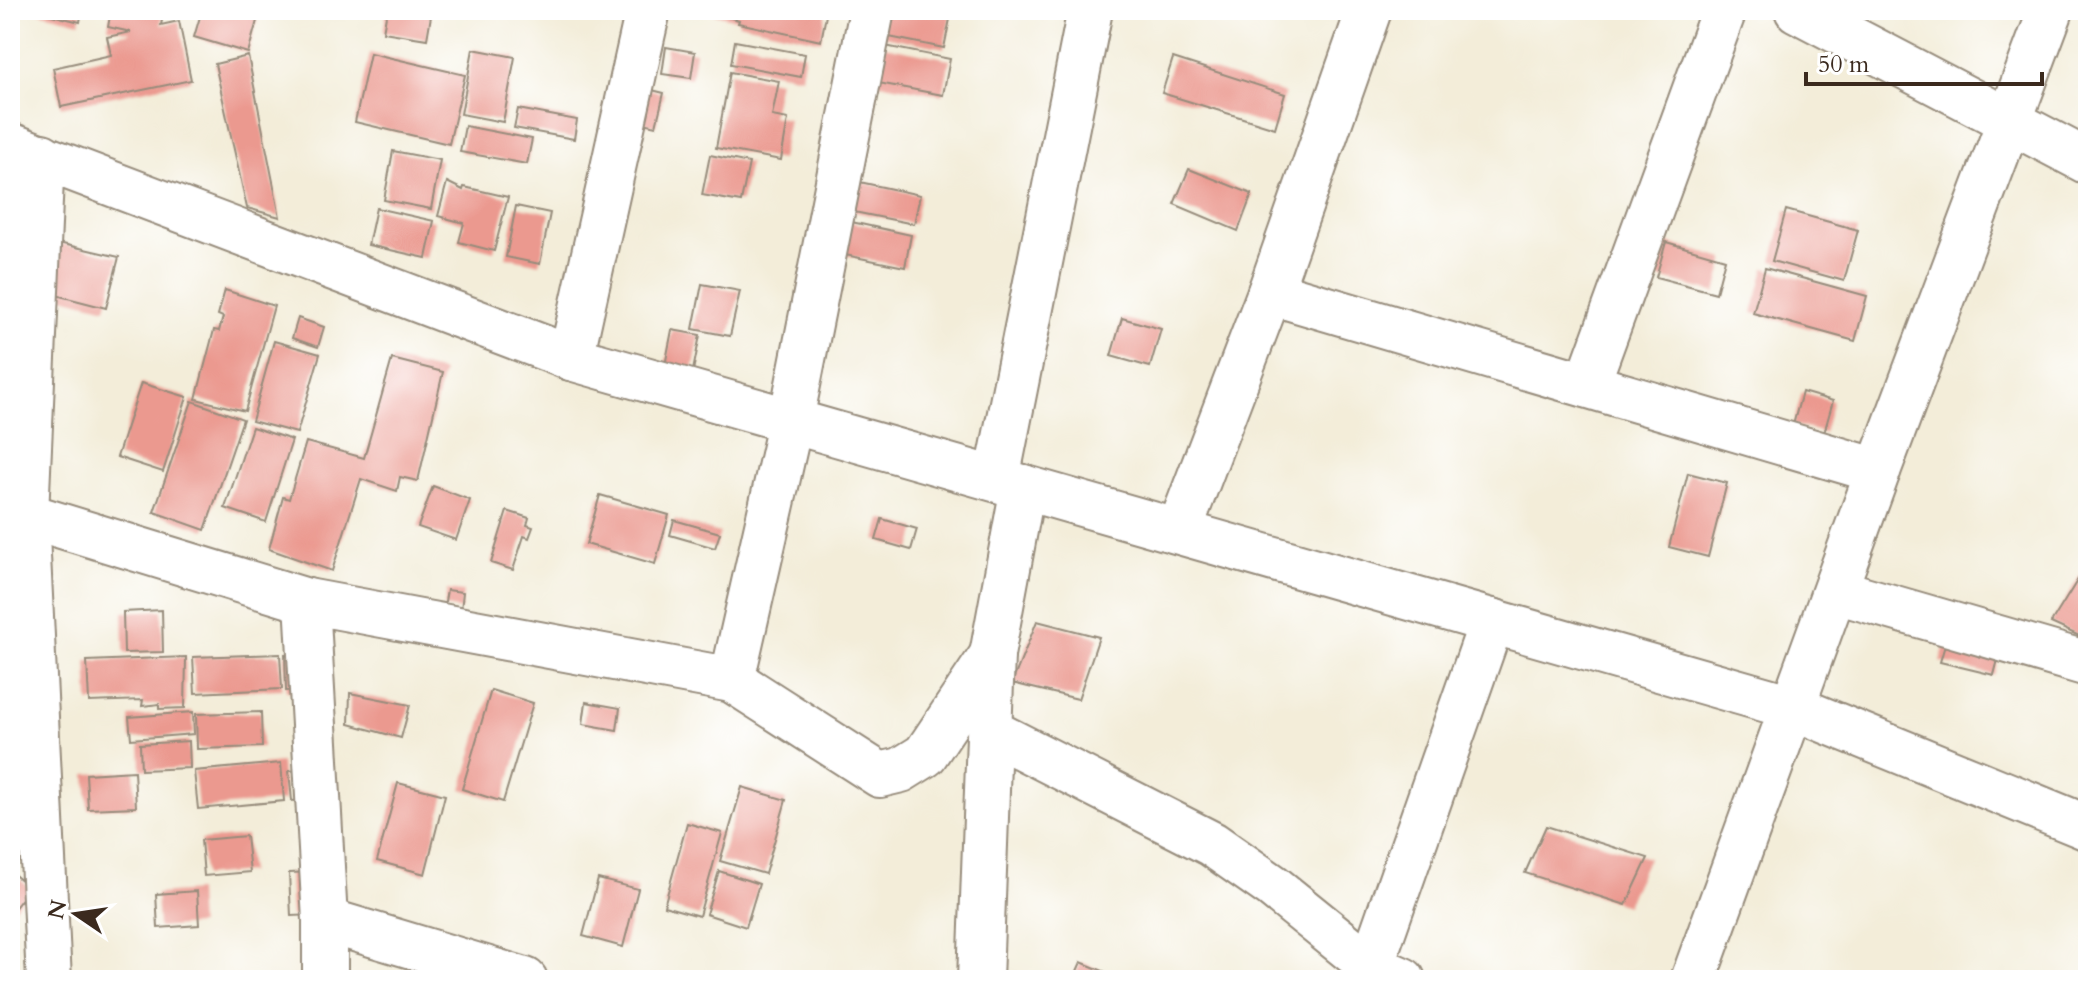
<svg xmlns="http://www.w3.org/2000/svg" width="2098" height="990" font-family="Cardo,serif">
  <rect width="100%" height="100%" fill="#fff"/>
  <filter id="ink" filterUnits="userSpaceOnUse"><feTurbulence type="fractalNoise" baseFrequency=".0125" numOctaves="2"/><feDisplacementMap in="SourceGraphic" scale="16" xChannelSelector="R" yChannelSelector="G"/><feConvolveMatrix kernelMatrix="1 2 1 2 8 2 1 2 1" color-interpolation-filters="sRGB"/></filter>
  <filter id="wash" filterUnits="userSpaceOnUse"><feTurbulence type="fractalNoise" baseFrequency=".006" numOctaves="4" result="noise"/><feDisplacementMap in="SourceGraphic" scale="32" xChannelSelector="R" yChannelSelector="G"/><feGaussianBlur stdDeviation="1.8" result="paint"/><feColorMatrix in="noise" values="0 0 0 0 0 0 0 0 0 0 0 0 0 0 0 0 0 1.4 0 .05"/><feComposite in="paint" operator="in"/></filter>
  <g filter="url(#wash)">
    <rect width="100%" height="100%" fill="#f3edd9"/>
    <g id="blocks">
      <!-- building -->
      <g fill="#eb998f">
        <path d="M31,10H82L80,22Z"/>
        <path d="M111,10H164L161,25L179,21L191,80L61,107L53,68L111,55L107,37L131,32L108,27Z"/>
        <path d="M202,10H260L248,53L194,37Z"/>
        <path d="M387,10H432L427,39L383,32Z"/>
        <path d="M700,10H827L821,41L738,23L739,20Z"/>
        <path d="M873,10H930L951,14L944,48L869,33Z"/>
        <path d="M735,41L805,54L801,77L731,64Z"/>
        <path d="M880,45L950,59L943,95L873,82Z"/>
        <path d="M666,47L695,52L691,78L662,74Z"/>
        <path d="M473,49L515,57L503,122L461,114Z"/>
        <path d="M370,53L465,75L449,144L355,122Z"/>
        <path d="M248,56L280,217L247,208L215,64Z"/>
        <path d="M1173,58L1285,94L1275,128L1162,93Z"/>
        <path d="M730,72L779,81L772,116L788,119L781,160L716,148Z"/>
        <path d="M632,85L664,93L656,126L623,118Z"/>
        <path d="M518,109L577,120L574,139L514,128Z"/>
        <path d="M465,126L532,139L527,164L460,152Z"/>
        <path d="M393,151L440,160L431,209L384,200Z"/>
        <path d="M710,155L749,163L741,202L702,195Z"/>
        <path d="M1189,169L1252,194L1238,231L1174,204Z"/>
        <path d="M855,181L920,195L914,224L849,211Z"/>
        <path d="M447,182L463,190L464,187L508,197L494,251L459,242L464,223L438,216Z"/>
        <path d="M516,206L550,213L540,264L506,257Z"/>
        <path d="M376,208L434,221L426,258L368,245Z"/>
        <path d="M1786,210L1858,230L1844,281L1772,261Z"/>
        <path d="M847,221L911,235L905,267L840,254Z"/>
        <path d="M41,239L119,257L106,308L44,292Z"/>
        <path d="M1666,242L1725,259L1716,293L1656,277Z"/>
        <path d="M1765,268L1867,296L1855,341L1753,313Z"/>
        <path d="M702,284L740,291L730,336L693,329Z"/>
        <path d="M225,290L274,306L245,411L196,399L214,330L219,331L223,317L218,315Z"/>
        <path d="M298,318L324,327L318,347L292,338Z"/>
        <path d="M1122,318L1161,329L1150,367L1111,356Z"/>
        <path d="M672,330L700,335L692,376L664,371Z"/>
        <path d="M274,341L320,354L297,433L252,421Z"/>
        <path d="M392,359L443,372L418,481L400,477L397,491L361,479L332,571L269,549L283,497L289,499L306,442L364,458Z"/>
        <path d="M141,383L187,397L163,472L117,457Z"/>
        <path d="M1802,392L1833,401L1824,433L1793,425Z"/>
        <path d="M192,401L243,419L205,530L154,512Z"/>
        <path d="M252,427L292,440L266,522L225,508Z"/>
        <path d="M1688,473L1727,483L1708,557L1669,547Z"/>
        <path d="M433,486L470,500L456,540L418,527Z"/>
        <path d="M600,495L669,515L655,564L586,544Z"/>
        <path d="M507,511L529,518L527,525L533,527L529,538L524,536L513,570L491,563Z"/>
        <path d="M882,519L917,529L911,550L876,540Z"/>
        <path d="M674,520L720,533L715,548L670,535Z"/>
        <path d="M2088,563V640L2051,623Z"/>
        <path d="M447,590L463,592L461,610L444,607Z"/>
        <path d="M162,610L163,652L124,653L123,612Z"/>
        <path d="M1037,621L1099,637L1078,699L1012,683Z"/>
        <path d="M1947,638L2000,652L1994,675L1940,662Z"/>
        <path d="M304,653L305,690L286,691L285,654Z"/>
        <path d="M280,654L282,689L195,693L193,657Z"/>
        <path d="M186,657L185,708L159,709V704L142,706L143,700L89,702L87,661Z"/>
        <path d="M491,690L533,703L503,802L462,789Z"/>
        <path d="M350,693L410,705L401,738L349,724Z"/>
        <path d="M586,702L620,708L617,730L583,724Z"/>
        <path d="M193,712L194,734L131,739L129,717Z"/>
        <path d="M261,712L262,747L197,749L196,714Z"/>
        <path d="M189,741L190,768L141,770L140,744Z"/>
        <path d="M281,763L284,801L198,809L194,771Z"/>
        <path d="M311,769L314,799L292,801L289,771Z"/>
        <path d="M134,771L136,807L88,809L86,774Z"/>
        <path d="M398,783L445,795L425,874L377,861Z"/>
        <path d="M742,787L786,800L765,874L720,861Z"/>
        <path d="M687,823L722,833L699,916L664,906Z"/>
        <path d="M1546,826L1648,858L1626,905L1525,873Z"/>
        <path d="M246,836L250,872L204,876L201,840Z"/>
        <path d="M10,871L30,888L10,914Z"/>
        <path d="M719,871L759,884L746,927L706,914Z"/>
        <path d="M313,872L315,915L291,916L289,873Z"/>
        <path d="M598,879L638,889L623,947L583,936Z"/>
        <path d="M197,891L199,925L158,928L156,894Z"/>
        <path d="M1081,962L1125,980H1073Z"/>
      </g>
    </g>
  </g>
  <g filter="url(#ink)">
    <use href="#blocks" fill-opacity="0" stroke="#978c7c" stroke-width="2"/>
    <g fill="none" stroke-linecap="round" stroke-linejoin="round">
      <!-- minor casing -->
      <g stroke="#978c7c" stroke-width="48">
        <g id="minor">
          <path d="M1797,10L2088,162"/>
          <path d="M10,145L571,358L1792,707L2088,828"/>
          <path d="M42,156L26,515L49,980"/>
          <path d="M1270,292L1878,471"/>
          <path d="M571,358L648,10"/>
          <path d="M1587,385L1724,10"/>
          <path d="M997,479L1090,10"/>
          <path d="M26,515L307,601L732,680L880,775L901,770L925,755L992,655"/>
          <path d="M1179,531L1270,292L1369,10"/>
          <path d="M1836,591L2088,664"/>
          <path d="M307,601L325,920V980"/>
          <path d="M732,680L791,420L872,10"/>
          <path d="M990,731L1212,844L1272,886L1371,966L1403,980"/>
          <path d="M325,920L525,980"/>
          <path d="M980,980L992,655L1023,487"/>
          <path d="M1366,980L1492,621"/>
          <path d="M1693,980L1878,471L2051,10"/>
        </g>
      </g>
      <!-- minor -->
      <use href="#minor" stroke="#fff" stroke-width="44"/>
    </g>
  </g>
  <!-- margin -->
  <rect width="2098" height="990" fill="none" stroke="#fff" stroke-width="40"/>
  <!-- north arrow -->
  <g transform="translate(76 914) rotate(283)" stroke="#ffffff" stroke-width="6" paint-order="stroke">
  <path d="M0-6L14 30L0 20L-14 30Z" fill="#3b2a1e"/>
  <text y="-12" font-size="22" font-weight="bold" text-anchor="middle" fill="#3b2a1e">N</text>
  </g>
  <!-- scale -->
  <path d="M1806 72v12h236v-12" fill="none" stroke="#3b2a1e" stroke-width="4"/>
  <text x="1818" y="72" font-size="24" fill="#3b2a1e" stroke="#ffffff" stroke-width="6" paint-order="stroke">50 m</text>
</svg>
